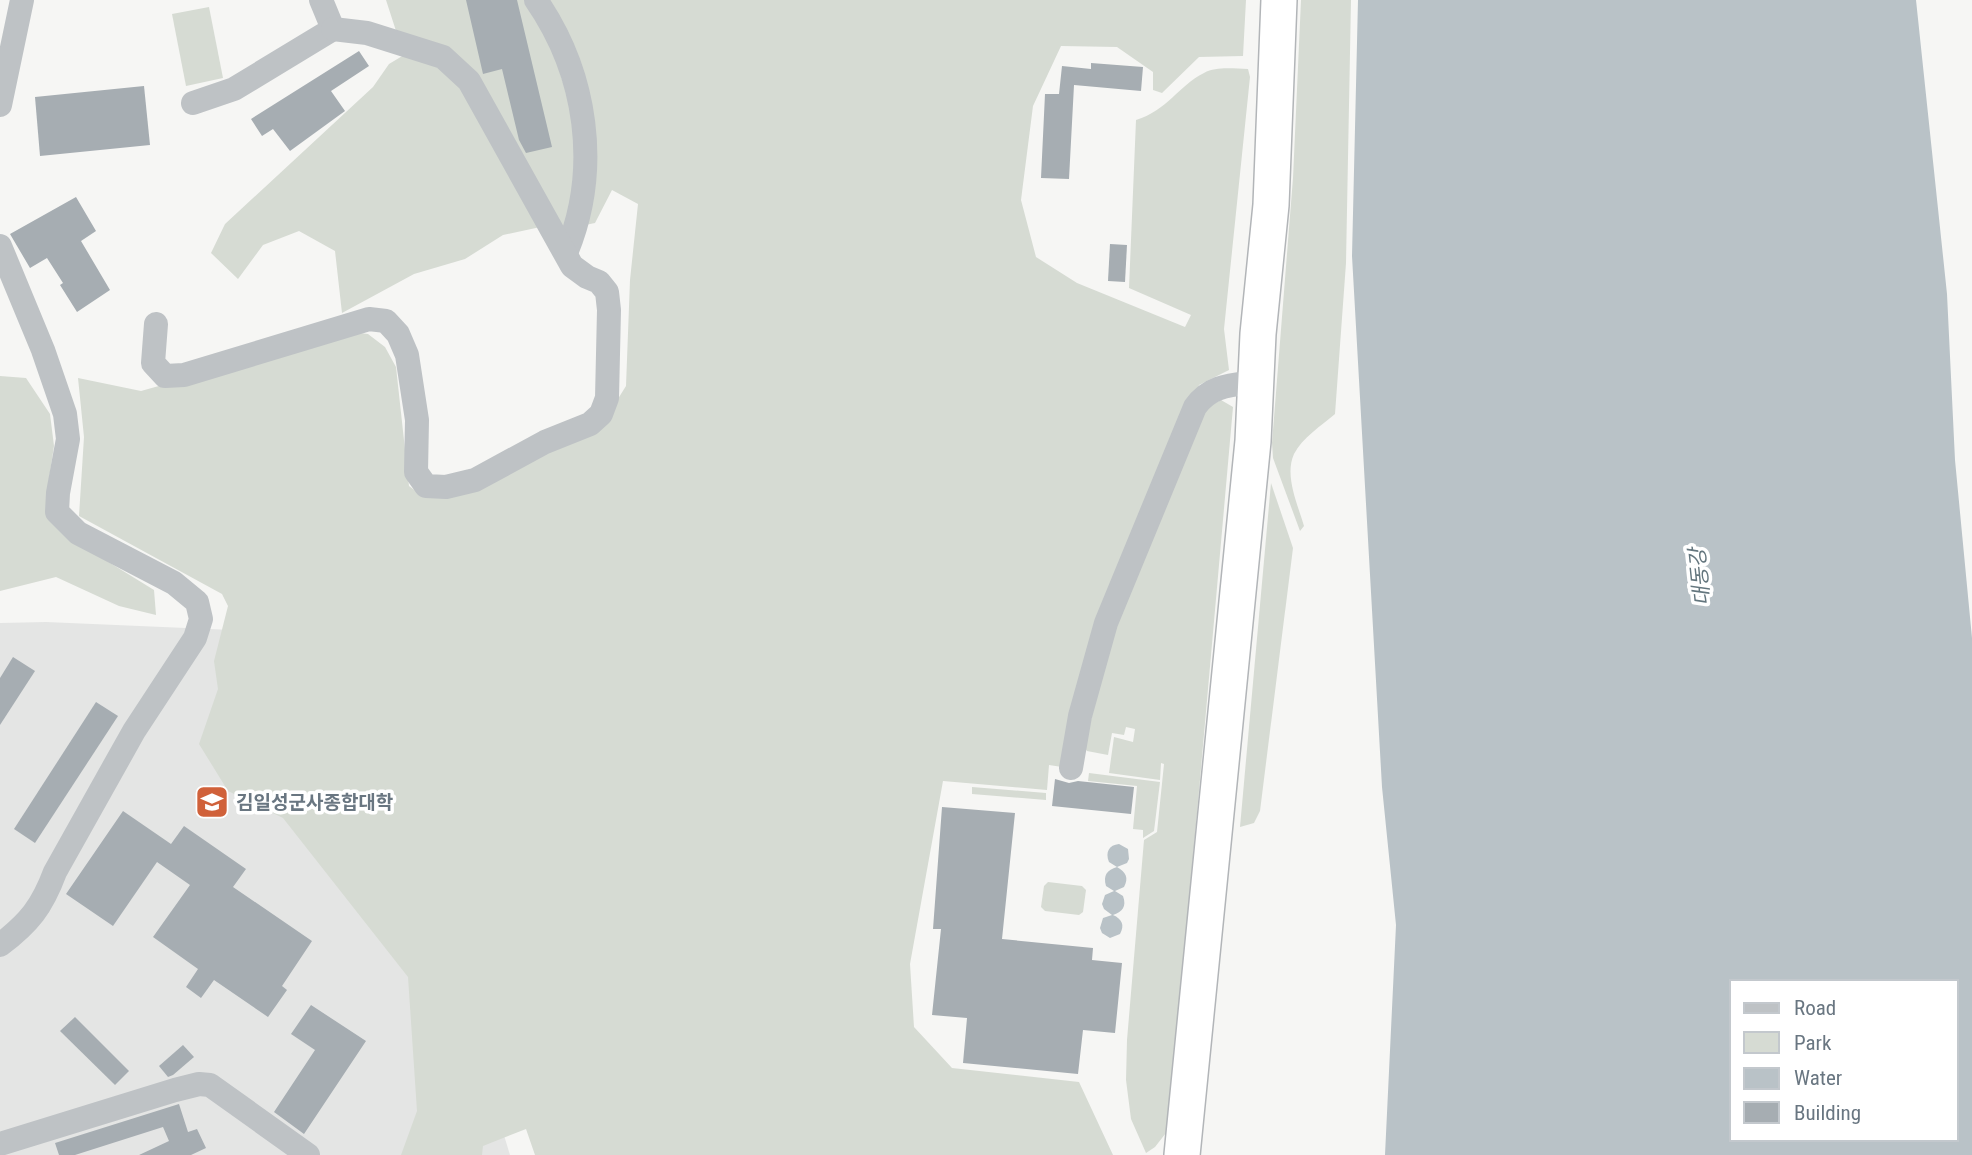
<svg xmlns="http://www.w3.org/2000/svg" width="1972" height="1155" font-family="'Roboto Condensed','Noto Sans KR',sans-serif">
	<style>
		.built { fill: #e4e5e4 }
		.green { fill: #d6dbd3 }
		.water { fill: #b9c2c7; fill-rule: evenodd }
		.building { fill: #a6adb2 }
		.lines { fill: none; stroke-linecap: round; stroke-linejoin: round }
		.highway-casing { stroke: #b2b5b8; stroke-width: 38 }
		.minor { stroke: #bec2c5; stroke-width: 24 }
		.highway { stroke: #fff; stroke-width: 35 }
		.labels { text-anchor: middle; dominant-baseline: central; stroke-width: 7; stroke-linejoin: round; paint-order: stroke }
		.poi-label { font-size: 19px; font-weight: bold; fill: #697681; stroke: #fff; text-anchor: start }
		.water-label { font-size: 21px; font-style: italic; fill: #64767e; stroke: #fff }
	</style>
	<rect width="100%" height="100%" fill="#f6f6f4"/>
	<polygon class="built" points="46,622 395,637 453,968 510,1155 0,1155 0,623"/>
	<g class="green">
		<polygon points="386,0 529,0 545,24 578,131 571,227 560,229 472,75 397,34"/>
		<path d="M 543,0 L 1246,0 L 1243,56 L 1199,57 L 1162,93 L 1153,90 L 1153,72 L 1117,47 L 1061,46 L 1033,106 L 1021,200 L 1036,257 L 1077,283 L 1185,327 L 1191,315 L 1129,288 L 1136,120 C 1168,110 1178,86 1204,73 C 1217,66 1234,69 1248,69 L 1250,77 L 1224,329 L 1229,370 L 1199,385 L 1062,767 L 1049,765 L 1047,790 L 943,781 L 910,964 L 914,1027 L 952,1068 L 1079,1082 L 1113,1155 L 535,1155 L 526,1129 L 483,1146 L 482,1155 L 401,1155 L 417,1111 L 408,977 L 283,818 L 228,791 L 199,744 L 218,689 L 214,661 L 228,606 L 222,594 L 79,516 L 84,437 L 78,378 L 141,391 L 352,332 L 368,334 L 385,347 L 396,367 L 409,486 L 421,495 L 601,426 L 626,386 L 630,280 L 638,204 L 612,190 L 595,223 L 585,225 L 591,192 Z"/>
		<path d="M 1301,0 L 1351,0 L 1346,263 L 1335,414 C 1322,425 1302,438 1294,454 C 1284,476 1298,505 1304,526 L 1300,531 L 1273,458 L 1272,443 L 1293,178 Z"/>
		<polygon points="209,7 223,78 186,86 172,14"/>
		<polygon points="409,52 437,65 459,85 545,226 503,235 465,259 414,274 342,313 335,251 299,231 263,245 238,279 211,253 225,224 373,87 389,64"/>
		<polygon points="0,376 26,378 50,414 54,446 47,492 63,534 154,590 156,615 119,606 56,577 0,591"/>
		<polygon points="1221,400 1233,407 1169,1129 1155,1147 1146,1153 1131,1119 1126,1080 1127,1040 1144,840 1157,832 1164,764 1161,763 1160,780 1109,773 1114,737 1133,742 1135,729 1126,727 1124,735 1112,733 1108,755 1087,751 1085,748 1109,635 1204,409"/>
		<polygon points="1271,483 1293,548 1260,811 1254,823 1240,827"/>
		<polygon points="1089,773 1160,782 1154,831 1143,838 1143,830 1133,829 1137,786 1088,781"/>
		<polygon points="972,787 1046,793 1046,800 972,794"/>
		<polygon points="1048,882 1082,886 1086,890 1083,912 1079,915 1045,911 1041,907 1044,886"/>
	</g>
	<g class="water">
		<path d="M 1358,0 L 1916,0 L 1947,294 L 1955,460 L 1972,638 L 1972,1155 L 1385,1155 L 1396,925 L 1382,787 L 1352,256 ZM 1732,982 L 1956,982 L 1956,1139 L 1732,1139 Z"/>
		<path d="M 1119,844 L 1128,849 L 1129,859 L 1127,863 L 1117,867 C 1126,872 1129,878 1124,887 L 1115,891 L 1123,896 C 1127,907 1122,912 1113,915 C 1122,919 1125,925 1120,934 L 1110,938 L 1102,933 L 1100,928 L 1103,918 L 1112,915 L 1104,909 L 1102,904 L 1105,895 L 1114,891 L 1106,886 C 1103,875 1107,870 1117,867 L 1109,862 C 1105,852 1109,845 1119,844 Z"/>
	</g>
	<g class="building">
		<polygon points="466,0 517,0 552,147 526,153 519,140 502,69 483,74"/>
		<polygon points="359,51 369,66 331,91 345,111 290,151 273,129 262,136 251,119"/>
		<polygon points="1091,63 1143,67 1141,91 1074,85 1069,179 1041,178 1045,94 1059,94 1062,66 1091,69"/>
		<polygon points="144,86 150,145 40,156 35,97"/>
		<polygon points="76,197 96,231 81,241 110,290 77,312 60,285 63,283 47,258 30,268 10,234"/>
		<polygon points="1110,244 1127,245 1125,282 1108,281"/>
		<polygon points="13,657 35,671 0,725 0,678"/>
		<polygon points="96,702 118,716 35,843 14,829"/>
		<polygon points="1055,779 1069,783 1078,781 1134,787 1131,814 1052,806"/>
		<polygon points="942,807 1015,813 1002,939 1093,948 1092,960 1122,963 1115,1033 1083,1030 1078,1074 963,1063 967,1018 932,1015 941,929 933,929"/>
		<polygon points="123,811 171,844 184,826 246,869 233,887 312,941 282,986 287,990 268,1017 214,980 201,998 186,987 198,969 153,937 190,885 157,862 113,926 66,894"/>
		<polygon points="311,1005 366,1041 304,1134 274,1112 315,1050 291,1034"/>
		<polygon points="75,1017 129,1071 115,1085 60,1031"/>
		<polygon points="183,1045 194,1057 173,1075 168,1077 159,1066"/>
		<polygon points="179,1104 188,1132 197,1129 206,1148 191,1155 139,1155 169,1141 163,1127 75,1155 59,1155 55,1143"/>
	</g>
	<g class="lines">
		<defs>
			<polyline id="highway" points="1182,1155 1253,441 1258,334 1271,205 1279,0"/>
		</defs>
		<use href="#highway" class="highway-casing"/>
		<g class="minor">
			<path d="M 536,0 C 587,74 601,169 566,253"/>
			<polyline points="193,103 234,89 333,29 321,0"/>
			<polyline points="0,105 22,0"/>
			<path d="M 0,246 L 43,350 L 65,414 L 68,439 L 58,493 L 57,512 L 78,533 L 174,583 L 197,602 L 201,619 L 195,638 L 134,731 L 55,872 C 42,907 29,923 0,945"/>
			<polyline points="156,324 153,363 165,376 184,375 369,319 386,321 398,334 407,355 417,420 416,472 426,486 446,487 475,480 545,442 590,424 601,414 607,398 609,310 607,292 599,282 587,277 572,266 469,81 443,57 367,33 333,29"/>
			<path d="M 1071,768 L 1080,716 L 1106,623 L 1195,407 C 1210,385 1231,385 1256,382"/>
			<polyline points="0,1144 175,1090 199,1084 210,1085 308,1155"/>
		</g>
		<use href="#highway" class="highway"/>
	</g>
	<defs>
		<symbol id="university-square" viewBox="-11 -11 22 22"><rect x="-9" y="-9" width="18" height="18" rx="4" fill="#d0613a" stroke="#fff"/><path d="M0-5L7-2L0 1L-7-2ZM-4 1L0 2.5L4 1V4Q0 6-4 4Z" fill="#fff"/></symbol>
	</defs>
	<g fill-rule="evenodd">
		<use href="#university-square" x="193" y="783" width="38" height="38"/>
	</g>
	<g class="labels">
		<g class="poi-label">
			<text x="236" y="802">김일성군사종합대학</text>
		</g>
		<g class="water-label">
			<text transform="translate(1700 577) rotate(-96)">대동강</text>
		</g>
	</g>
	<rect x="1730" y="980" width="228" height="161" fill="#ffffff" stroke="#c3c8cd" stroke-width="2"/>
	<rect x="1744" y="1003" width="35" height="10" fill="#bec2c5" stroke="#c3c8cd" stroke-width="2"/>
	<text x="1794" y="1015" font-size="21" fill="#697681">Road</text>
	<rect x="1744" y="1032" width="35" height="21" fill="#d6dbd3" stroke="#c3c8cd" stroke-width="2"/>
	<text x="1794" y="1050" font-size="21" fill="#697681">Park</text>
	<rect x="1744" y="1068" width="35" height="21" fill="#b9c2c7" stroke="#c3c8cd" stroke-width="2"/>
	<text x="1794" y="1085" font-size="21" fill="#697681">Water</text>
	<rect x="1744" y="1102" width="35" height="21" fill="#a6adb2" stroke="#c3c8cd" stroke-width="2"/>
	<text x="1794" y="1120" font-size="21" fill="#697681">Building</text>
</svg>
